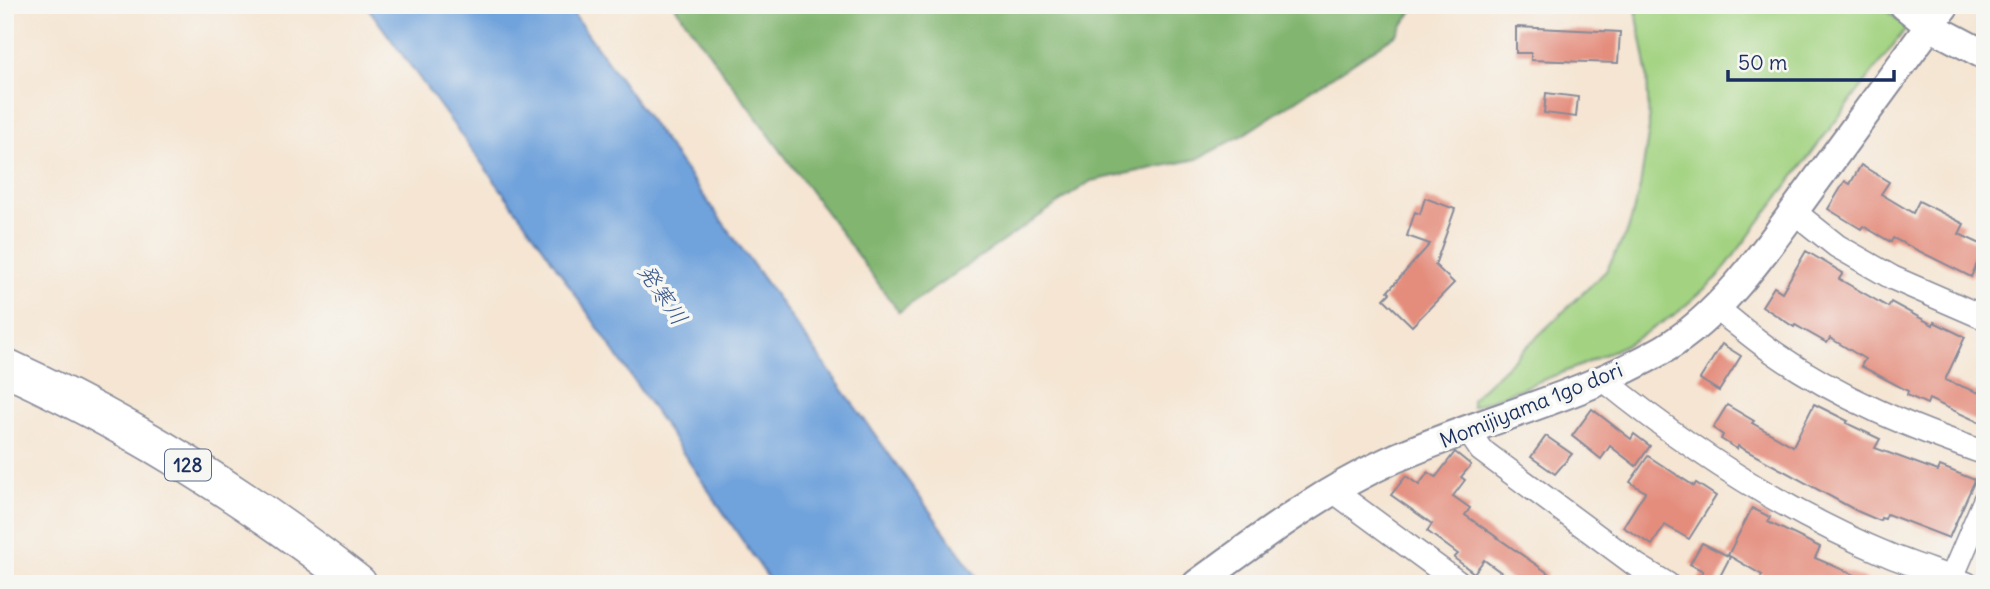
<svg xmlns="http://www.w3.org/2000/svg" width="1990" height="589" font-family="Delius,'Klee One',sans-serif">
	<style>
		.green { fill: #a3d381; stroke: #5f8170; stroke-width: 2 }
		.forest { fill: #82b56f; stroke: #4e7266; stroke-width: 2 }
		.water { fill: #6fa2db; stroke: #45689c; stroke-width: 2 }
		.building { fill: #e48d7d }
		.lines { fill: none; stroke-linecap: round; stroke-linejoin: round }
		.minor-casing { stroke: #888a98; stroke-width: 26 }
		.tertiary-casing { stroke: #888a98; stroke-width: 32 }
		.primary-casing { stroke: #888a98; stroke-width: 40 }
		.minor { stroke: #fff; stroke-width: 23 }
		.tertiary { stroke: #fff; stroke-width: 28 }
		.primary { stroke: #fff; stroke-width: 37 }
		.labels { text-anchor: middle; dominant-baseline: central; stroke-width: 7; stroke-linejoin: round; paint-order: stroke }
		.shield { fill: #f6f6f2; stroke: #5d6b8a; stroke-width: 2 }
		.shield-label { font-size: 19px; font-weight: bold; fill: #1b2f5e }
		.street-label { font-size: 21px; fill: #1b2f5e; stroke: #f6f6f2 }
		.water-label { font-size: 23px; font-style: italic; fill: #38578a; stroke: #f6f6f2 }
	</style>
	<rect width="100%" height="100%" fill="#f6f6f2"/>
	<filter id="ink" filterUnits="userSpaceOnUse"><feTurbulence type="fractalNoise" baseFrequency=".0143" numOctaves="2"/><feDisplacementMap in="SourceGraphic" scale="14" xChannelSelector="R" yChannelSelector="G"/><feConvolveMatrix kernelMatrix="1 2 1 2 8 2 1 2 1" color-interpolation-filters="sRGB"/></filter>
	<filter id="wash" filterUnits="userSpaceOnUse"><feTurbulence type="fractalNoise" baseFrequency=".00686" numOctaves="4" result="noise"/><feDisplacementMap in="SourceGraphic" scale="28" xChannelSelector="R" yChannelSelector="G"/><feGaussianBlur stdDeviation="1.57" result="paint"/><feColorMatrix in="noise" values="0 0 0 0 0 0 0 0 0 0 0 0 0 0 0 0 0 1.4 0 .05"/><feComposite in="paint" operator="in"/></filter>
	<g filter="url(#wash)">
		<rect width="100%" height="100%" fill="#f5e5d2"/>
		<polygon class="green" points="1635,5 1879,5 1907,27 1717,278 1677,313 1631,342 1582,365 1472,407 1472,399 1606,271 1628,230 1640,187 1649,128 1647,71"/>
		<polygon class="forest" points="674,5 1416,5 1397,34 1243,135 1197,159 1091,181 899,312"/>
		<polygon class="water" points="366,5 567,5 982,584 772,584 543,247"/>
		<g id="blocks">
			<g class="building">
				<polygon points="1516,27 1620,32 1618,63 1531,60 1531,53 1516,53"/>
				<polygon points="1546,93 1578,97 1576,117 1544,113"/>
				<polygon points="1861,165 1889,182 1881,194 1913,213 1919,201 1964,224 1959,234 1985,246 1971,277 1893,238 1891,242 1863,226 1861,229 1828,209 1845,181 1850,184"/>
				<polygon points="1425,198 1455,209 1435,265 1454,283 1412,326 1384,299 1390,293 1388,291 1430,244 1407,236 1415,212 1420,214"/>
				<polygon points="1806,251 1843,273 1839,279 1888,307 1891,302 1933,325 1934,322 1965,337 1945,380 1985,395 1985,425 1929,399 1927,404 1907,395 1908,391 1861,366 1865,359 1830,338 1827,343 1795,325 1794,327 1762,306 1774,287 1782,292"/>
				<polygon points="1722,344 1741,356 1719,391 1700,379"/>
				<polygon points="1814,404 1848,421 1846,423 1880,439 1875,448 1938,471 1940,466 1975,480 1949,538 1887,514 1885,519 1881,518 1880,521 1857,511 1738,446 1737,449 1721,439 1723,435 1713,428 1727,405 1754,421 1752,423 1793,446"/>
				<polygon points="1592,409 1631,439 1634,434 1650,446 1636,466 1610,446 1601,459 1572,436"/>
				<polygon points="1546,436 1572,454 1555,474 1531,457"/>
				<polygon points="1455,452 1471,465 1461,477 1465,480 1453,496 1470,508 1465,515 1548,573 1540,584 1517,584 1484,560 1474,573 1454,558 1458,554 1427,531 1432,524 1391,495 1406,476 1419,485 1428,472 1436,477"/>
				<polygon points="1648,456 1694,486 1696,483 1716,496 1689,539 1665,525 1652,545 1623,527 1645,492 1630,482"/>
				<polygon points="1752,508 1770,517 1768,522 1820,547 1815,558 1876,584 1758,584 1762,575 1728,555"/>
				<polygon points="1702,543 1730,557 1716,584 1696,584 1703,571 1690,564"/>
			</g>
		</g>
	</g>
	<g filter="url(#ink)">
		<use href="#blocks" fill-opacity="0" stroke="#888a98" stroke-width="2"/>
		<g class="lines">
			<defs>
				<g id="minor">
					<polyline points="1793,211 1837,246 1893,278 1985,318"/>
					<path d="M 1716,308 C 1736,323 1755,340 1776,354 C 1839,398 1912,428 1985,453"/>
					<path d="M 1603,379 C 1690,450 1787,513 1891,556 C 1916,566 1941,574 1967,584"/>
					<polyline points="1468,431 1481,450 1636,565 1667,584"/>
					<polyline points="1332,490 1460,584"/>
					<polyline points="1949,584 1985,500"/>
				</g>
				<g id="tertiary">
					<polyline points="1904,5 1930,26 1985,55"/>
					<path d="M 1197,584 C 1259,539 1319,493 1389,461 C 1479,420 1578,399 1664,349 C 1726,312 1771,242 1813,185 C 1857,125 1901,65 1945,5"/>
				</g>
				<path id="primary" d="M 5,367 C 132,425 249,498 358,584"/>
			</defs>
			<use href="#minor" class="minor-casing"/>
			<use href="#tertiary" class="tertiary-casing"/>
			<use href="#primary" class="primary-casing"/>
			<use href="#minor" class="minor"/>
			<use href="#tertiary" class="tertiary"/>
			<use href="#primary" class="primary"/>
		</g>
	</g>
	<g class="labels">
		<rect class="shield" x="165" y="449.5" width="46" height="31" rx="5"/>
		<g class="shield-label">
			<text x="188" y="465">128</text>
		</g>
		<g class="street-label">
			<text transform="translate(1531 405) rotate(-22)">Momijiyama 1go dori</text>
		</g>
		<g class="water-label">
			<text transform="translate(663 294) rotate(56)">発寒川</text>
		</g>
	</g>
	<rect width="1990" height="589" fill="none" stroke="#f6f6f2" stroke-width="28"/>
	<path d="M1728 70v10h166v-10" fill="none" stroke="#1b2f5e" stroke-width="3.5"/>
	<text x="1738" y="70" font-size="21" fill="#1b2f5e" stroke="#f6f6f2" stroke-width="5" paint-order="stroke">50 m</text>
</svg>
